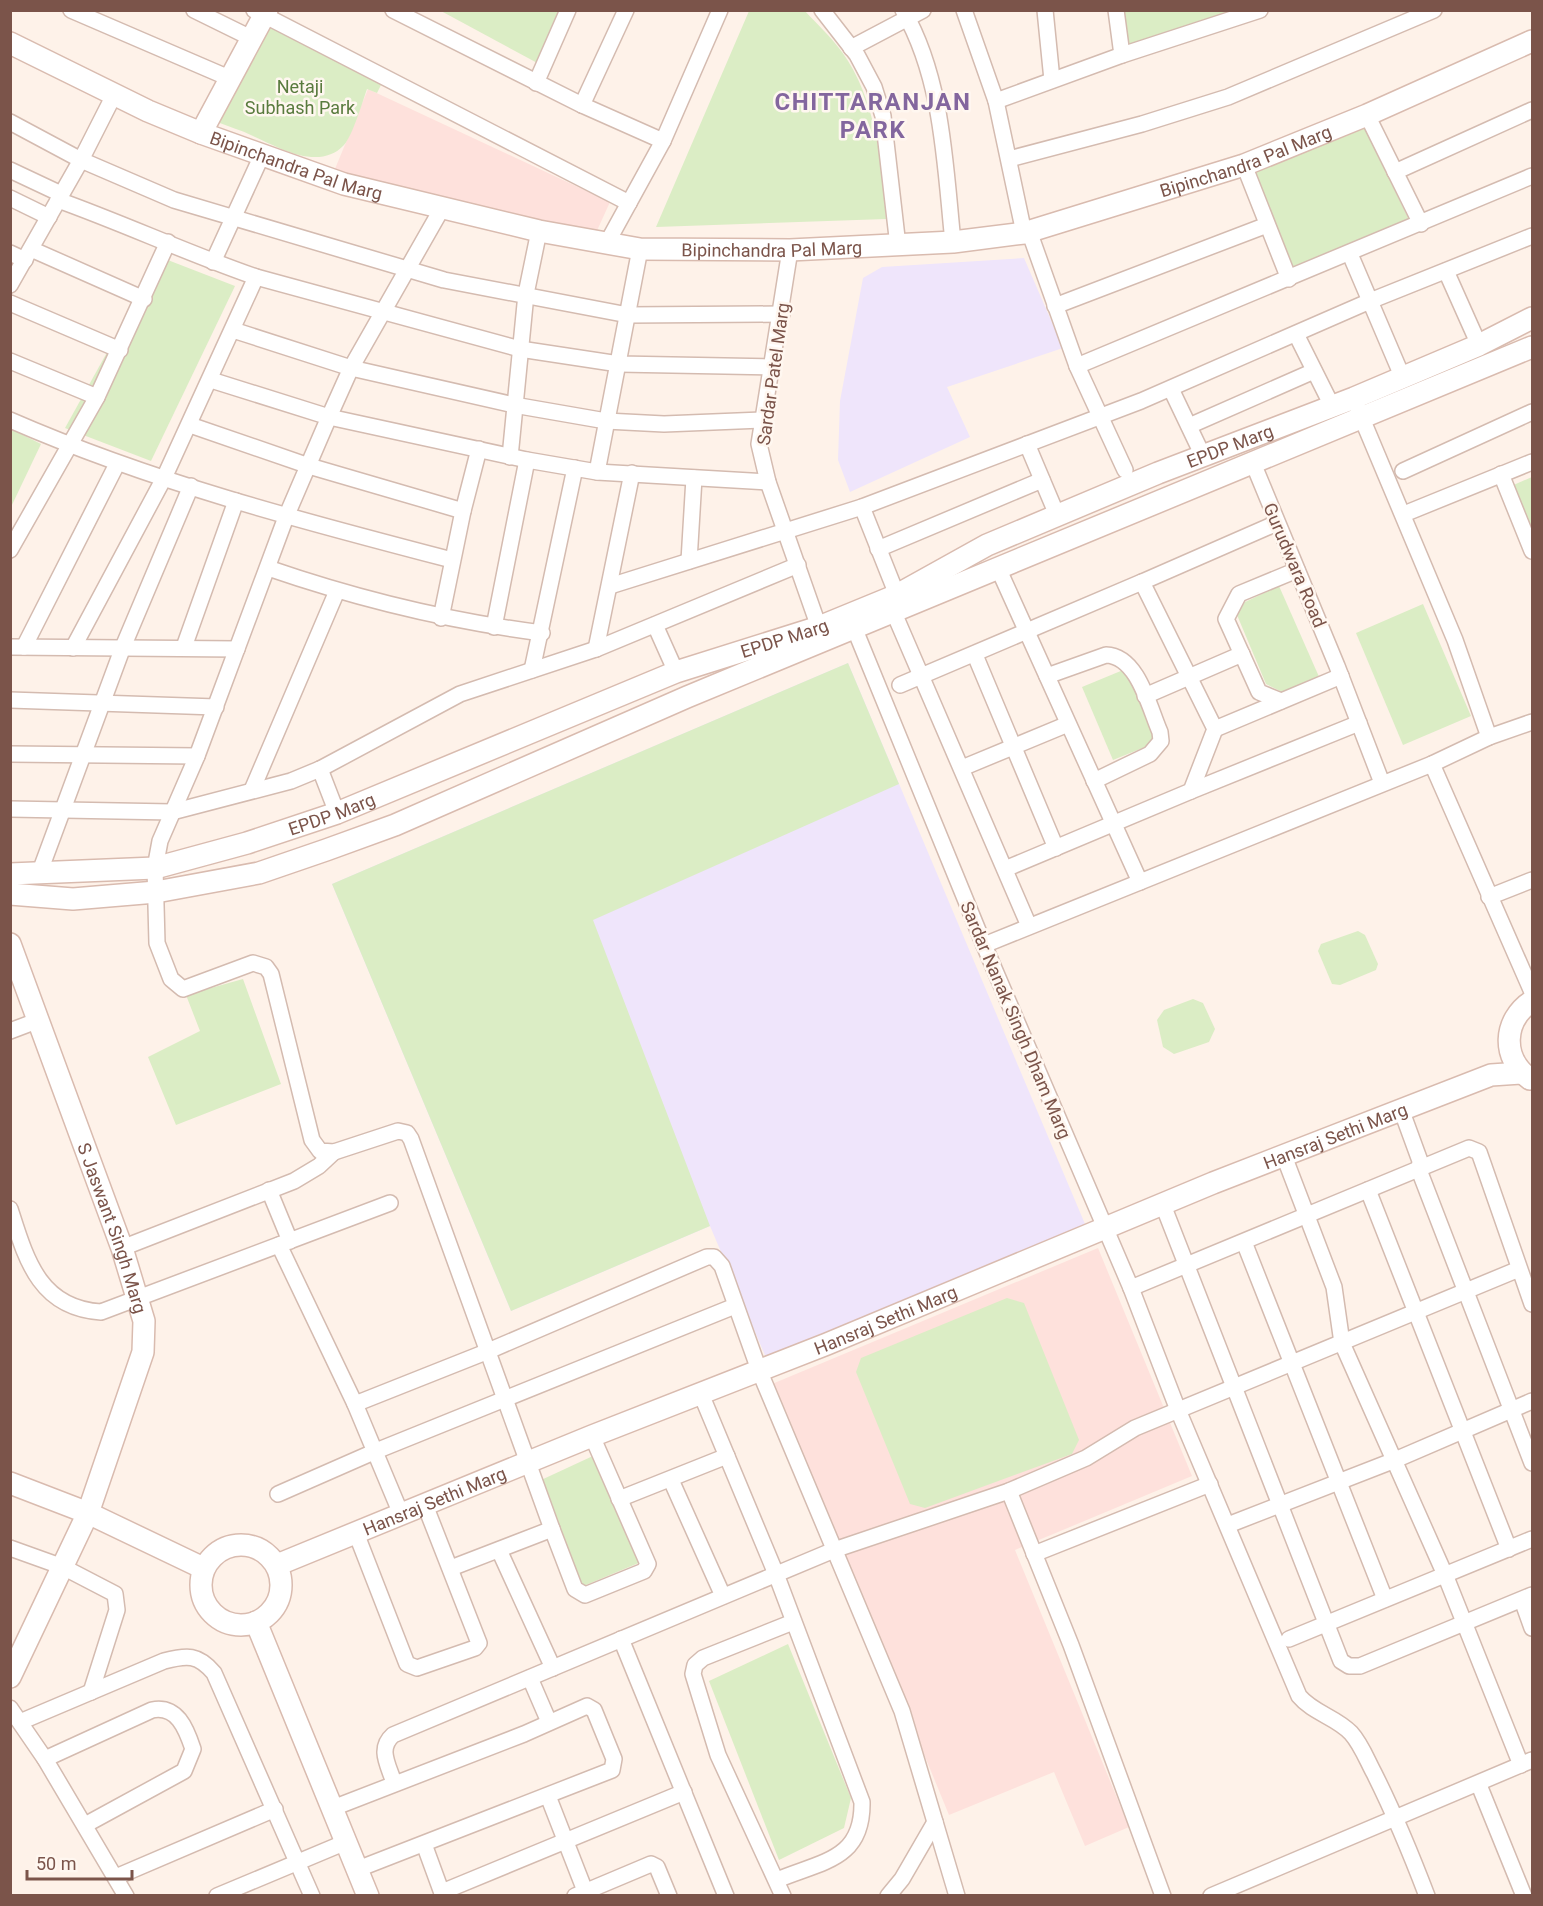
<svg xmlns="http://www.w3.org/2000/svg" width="1543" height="1906" font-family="Roboto,sans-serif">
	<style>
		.commercial { fill: #fee1dc }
		.education { fill: #efe5fb }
		.green { fill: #dbedc5 }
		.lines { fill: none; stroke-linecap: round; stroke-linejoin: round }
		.street-casing { stroke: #d4bbb0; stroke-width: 18 }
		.secondary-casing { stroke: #d9bbaf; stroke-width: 24 }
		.street { stroke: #fff; stroke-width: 15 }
		.secondary { stroke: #fff; stroke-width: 21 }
		.labels { text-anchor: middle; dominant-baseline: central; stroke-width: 5; stroke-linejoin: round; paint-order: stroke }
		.park-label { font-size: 18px; fill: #597b3e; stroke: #fff7f0 }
		.street-label { font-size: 18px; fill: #7b544a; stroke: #fff7f0 }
		.district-label { font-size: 24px; font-weight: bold; letter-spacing: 1.5px; fill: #83669e; stroke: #fff7f0 }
	</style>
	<rect width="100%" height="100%" fill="#fef2e9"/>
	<g class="commercial">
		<polygon points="368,89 610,202 595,235 330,181"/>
		<polygon points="1098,1248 1192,1476 1015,1550 1129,1827 1085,1846 1054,1772 949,1815 772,1384"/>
	</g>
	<g class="education">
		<polygon points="1024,258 1063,348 947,387 970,437 850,492 838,460 840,401 863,278 882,267"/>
		<polygon points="848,663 1085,1224 767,1360 710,1226 511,1311 332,884"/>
	</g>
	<g class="green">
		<polygon points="1116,10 1244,11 1122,55"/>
		<polygon points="441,11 564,11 541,65"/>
		<path d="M 749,11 L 805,11 C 817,24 831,37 842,52 C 876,99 882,163 886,219 L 656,227 Z"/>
		<path d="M 269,27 L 284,28 L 385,77 L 377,93 L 367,89 C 362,103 353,135 344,145 C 319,172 278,147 253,136 C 241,130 227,126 214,121 Z"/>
		<polygon points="1364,126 1409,220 1292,270 1254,170"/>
		<polygon points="160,257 235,286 151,461 65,428"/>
		<polygon points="11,429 41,444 11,507"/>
		<polygon points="1532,477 1532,542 1509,487"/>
		<polygon points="1279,586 1320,679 1282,692 1266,684 1237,615 1245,602"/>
		<polygon points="1423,604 1471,716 1403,745 1356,633"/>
		<polygon points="848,663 899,784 593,920 710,1226 511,1311 332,884"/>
		<polygon points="1128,668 1155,743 1113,760 1082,687"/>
		<polygon points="1358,931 1365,935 1378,964 1376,970 1340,985 1332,984 1318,951 1321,944"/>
		<polygon points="243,979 281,1084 176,1125 148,1057 200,1031 186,995"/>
		<polygon points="1193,999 1203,1003 1215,1029 1209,1042 1174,1054 1163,1047 1157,1020 1164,1010"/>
		<polygon points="1007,1298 1024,1303 1079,1440 1072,1454 925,1508 910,1504 856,1372 861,1358"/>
		<polygon points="595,1455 641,1562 581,1587 539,1481"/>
		<polygon points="788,1644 851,1798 844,1828 779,1860 709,1681"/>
	</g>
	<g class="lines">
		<defs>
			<g id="street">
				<polyline points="71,10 229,78"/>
				<polyline points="194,10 251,38"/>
				<polyline points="254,10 629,203"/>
				<polyline points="393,10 582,105 663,141"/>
				<polyline points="822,10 857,55 874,87 883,116 898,246"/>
				<path d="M 903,10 C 943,79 945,166 953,242"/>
				<polyline points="964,10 996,101 1024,233"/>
				<polyline points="1045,10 1052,80"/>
				<polyline points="1116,10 1122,55"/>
				<polyline points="851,48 923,10"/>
				<polyline points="536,83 568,10"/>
				<polyline points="996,101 1122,55 1260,10"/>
				<polyline points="582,105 626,10"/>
				<polyline points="1367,115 1421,224"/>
				<polyline points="10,122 81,160 174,200 444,280 628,315 782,314"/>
				<polyline points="1009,159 1142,124 1228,97 1434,10"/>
				<polyline points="1244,165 1289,279"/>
				<polyline points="10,170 61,194"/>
				<polyline points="1395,172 1532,110"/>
				<polyline points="10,198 49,217"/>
				<path d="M 58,200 C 125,224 189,254 256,277 L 520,349 L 619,364 L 771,367"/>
				<polyline points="441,210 351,368 329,417 286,517 197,756 160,841 155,868 157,943 171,979 183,989 253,963 266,967 271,974 312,1140 320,1151 334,1152 398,1131 407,1133 411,1139 552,1529 575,1589 585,1595 644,1571 648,1564 592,1436"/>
				<polyline points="1029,231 1077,366 1125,470"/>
				<polyline points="607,243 663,141 720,10"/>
				<polyline points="31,249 144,299"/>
				<polyline points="790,250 759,444 768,482 822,636"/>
				<polyline points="10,253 25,260"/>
				<polyline points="1350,254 1402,376"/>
				<polyline points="213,262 262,155"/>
				<polyline points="1446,271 1479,345"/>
				<polyline points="10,285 81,160 114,95"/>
				<polyline points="10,303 120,350"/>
				<polyline points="1055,306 1267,225"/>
				<polyline points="233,330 351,368 514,405 606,421 664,424 762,420"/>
				<polyline points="1296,334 1332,406"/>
				<polyline points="10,361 97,397"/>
				<polyline points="1077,366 1532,176"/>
				<polyline points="211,380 329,417 527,460 597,472 768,482"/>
				<polyline points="1171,389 1203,456"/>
				<polyline points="1358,409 1455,640 1489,737"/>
				<path d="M 10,420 C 152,482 302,521 452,560"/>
				<polyline points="190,425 309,466 463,511"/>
				<polyline points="1189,426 1314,371"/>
				<polyline points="1027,444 1057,515"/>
				<polyline points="510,457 526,294 539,231"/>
				<polyline points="1253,463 1337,666 1382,783"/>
				<polyline points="1403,471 1532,412"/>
				<polyline points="597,472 640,249"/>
				<polyline points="1501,474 1532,551"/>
				<polyline points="862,507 897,595"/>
				<polyline points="1404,514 1532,462"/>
				<polyline points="878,549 1042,480"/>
				<polyline points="10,550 97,397 168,242"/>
				<polyline points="689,561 694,478"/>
				<path d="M 268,568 C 358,599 448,621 542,633"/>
				<polyline points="999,570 1140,882"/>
				<polyline points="1142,582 1277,523"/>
				<polyline points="610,586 862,507 1141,401 1370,301 1532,236"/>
				<polyline points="894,613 1029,926"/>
				<polyline points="441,618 463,511 479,449"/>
				<path d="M 851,620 L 984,945 L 1131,1288 L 1178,1410 L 1299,1696 C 1313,1713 1336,1717 1351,1733 C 1361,1744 1367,1760 1374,1773 C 1394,1813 1411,1854 1427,1896"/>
				<polyline points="655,625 676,672"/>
				<polyline points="494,627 527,460"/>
				<polyline points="10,647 237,649"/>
				<polyline points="24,647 117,464"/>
				<polyline points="184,647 236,501"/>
				<polyline points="73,648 164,478 256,277"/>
				<polyline points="596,649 632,473"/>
				<polyline points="975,655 1056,848"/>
				<polyline points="532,670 575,468"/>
				<path d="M 1047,676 L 1106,655 C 1138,656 1149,707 1160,732 L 1161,741 L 1150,754 L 1094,781"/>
				<polyline points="900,685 1142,582 1215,729 1191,791 1005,869"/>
				<polyline points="1145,696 1242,654"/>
				<polyline points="10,700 216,707"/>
				<polyline points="1281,701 1259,692 1226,619 1239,594 1297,570"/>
				<polyline points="1215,729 1341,676"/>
				<polyline points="10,754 197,756"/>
				<polyline points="1432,764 1532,992"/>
				<polyline points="962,768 1068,724"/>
				<polyline points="320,769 337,813"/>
				<polyline points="252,790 337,591"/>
				<polyline points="1191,791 1359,723"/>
				<polyline points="10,809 172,812 291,781 320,769 460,694 596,649 798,565"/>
				<polyline points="39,874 123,647 191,486"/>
				<polyline points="1489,897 1532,880"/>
				<polyline points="984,945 1432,764 1489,737 1532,722"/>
				<polyline points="10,1031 39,1020"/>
				<polyline points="1401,1109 1420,1161 1419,1170 1532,1463"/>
				<polyline points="1284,1156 1334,1287 1342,1343 1446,1577 1521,1765"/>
				<polyline points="269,1190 290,1241"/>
				<polyline points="1368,1190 1509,1549"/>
				<polyline points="1163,1205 1341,1661 1349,1666 1360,1666 1532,1595"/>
				<path d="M 10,1209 C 26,1259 39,1308 101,1312 L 390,1203"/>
				<polyline points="1244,1242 1385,1599"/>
				<polyline points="279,1245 355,1404 401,1514"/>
				<polyline points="122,1248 294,1181 319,1166 334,1152"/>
				<polyline points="1131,1288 1469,1148 1479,1152 1532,1304"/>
				<path d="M 701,1394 L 776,1574 L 862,1802 C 863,1860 822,1861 777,1880"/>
				<polyline points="355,1404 486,1352 707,1257 714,1257 722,1266 759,1370 902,1711 957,1896"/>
				<polyline points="671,1480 723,1596"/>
				<polyline points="1009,1491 1071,1645 1163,1896"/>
				<polyline points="278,1494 376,1451 735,1306"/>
				<polyline points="619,1499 727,1456"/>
				<polyline points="1228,1525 1395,1460 1532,1401"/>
				<polyline points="356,1533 407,1664 417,1668 475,1648 479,1643 425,1505"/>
				<polyline points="10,1548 63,1567 115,1594 117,1610 91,1692"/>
				<polyline points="499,1550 553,1668"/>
				<polyline points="1034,1554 1210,1484"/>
				<polyline points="451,1568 552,1529"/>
				<polyline points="1522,1600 1532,1628"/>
				<polyline points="621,1639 726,1896"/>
				<polyline points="1289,1639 1532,1539"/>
				<polyline points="530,1678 549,1722"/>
				<polyline points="10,1708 45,1759 126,1896"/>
				<path d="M 20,1722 L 164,1661 C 187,1655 198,1654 214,1673 L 312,1896"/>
				<path d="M 45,1759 L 152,1710 C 177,1705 186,1728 193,1749 L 184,1771 L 85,1825"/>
				<path d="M 394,1783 C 389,1766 377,1749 393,1735 L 834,1550 L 1009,1491 L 1086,1458 L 1135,1428 L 1519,1269"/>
				<polyline points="1479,1785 1524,1896"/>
				<polyline points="548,1796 587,1896"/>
				<polyline points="333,1808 524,1734 587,1706 594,1710 614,1759 612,1770 358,1869"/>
				<polyline points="424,1844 443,1896"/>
				<polyline points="116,1877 275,1809"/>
				<polyline points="442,1892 684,1792"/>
				<polyline points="217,1896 346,1842"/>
				<polyline points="575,1896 651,1864 657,1867 669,1896"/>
				<polyline points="783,1896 718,1755 693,1674 695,1665 703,1658 793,1622"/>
				<polyline points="888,1896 902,1879 935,1822"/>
				<polyline points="1211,1896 1532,1760"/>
			</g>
			<g id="secondary">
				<path id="s1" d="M 10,43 L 148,111 L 201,133 L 344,184 L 539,231 L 640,249 L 790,250 L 953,242 L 1024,233 L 1244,165 L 1367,115 L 1532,41"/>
				<polyline points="201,133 267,10"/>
				<path id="s2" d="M 10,874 L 155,868 L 247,843 L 337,813 L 676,672 L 819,627 L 897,595 L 987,545 L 1158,473 L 1354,398 L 1479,345 L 1532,318"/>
				<polyline points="10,894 73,899 156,892 259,873 326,850 395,825 687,697 1532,347"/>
				<path id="s3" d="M 10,944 L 122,1248 L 144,1321 L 143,1352 L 88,1513 L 10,1677"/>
				<path d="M 1530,1079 C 1501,1058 1503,1020 1532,1001"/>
				<polyline points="10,1483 88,1513 203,1568"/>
				<circle cx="241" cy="1585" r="40"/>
				<path id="s4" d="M 277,1565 L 592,1436 L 827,1344 L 1213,1183 L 1491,1075 L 1521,1073"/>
				<polyline points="256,1622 368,1896"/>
			</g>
		</defs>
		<use href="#street" class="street-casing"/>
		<use href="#secondary" class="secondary-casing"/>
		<use href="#street" class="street"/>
		<use href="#secondary" class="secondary"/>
	</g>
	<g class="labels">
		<g class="park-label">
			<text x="300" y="86">Netaji<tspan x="300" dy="21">Subhash Park</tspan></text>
		</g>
		<g class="street-label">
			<text stroke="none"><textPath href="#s1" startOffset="1284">Bipinchandra Pal Marg</textPath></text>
			<text stroke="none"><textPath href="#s1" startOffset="312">Bipinchandra Pal Marg</textPath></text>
			<text stroke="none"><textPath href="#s1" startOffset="798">Bipinchandra Pal Marg</textPath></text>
			<text transform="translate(773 374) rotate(-82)">Sardar Patel Marg</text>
			<text stroke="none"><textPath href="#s2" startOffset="1302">EPDP Marg</textPath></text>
			<text transform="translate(1295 565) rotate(67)">Gurudwara Road</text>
			<text stroke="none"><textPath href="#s2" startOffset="816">EPDP Marg</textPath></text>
			<text stroke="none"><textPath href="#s2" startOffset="330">EPDP Marg</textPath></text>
			<text transform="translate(1016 1020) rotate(67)">Sardar Nanak Singh Dham Marg</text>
			<text stroke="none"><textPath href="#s4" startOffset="1142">Hansraj Sethi Marg</textPath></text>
			<text stroke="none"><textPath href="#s3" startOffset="302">S Jaswant Singh Marg</textPath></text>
			<text stroke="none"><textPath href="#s4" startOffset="656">Hansraj Sethi Marg</textPath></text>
			<text stroke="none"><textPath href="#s4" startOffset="170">Hansraj Sethi Marg</textPath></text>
		</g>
		<g class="district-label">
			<text x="873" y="102">CHITTARANJAN<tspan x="873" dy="28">PARK</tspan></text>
		</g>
	</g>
	<rect width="1543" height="1906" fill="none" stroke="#7b544a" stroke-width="24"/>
	<path d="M27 1870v9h105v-9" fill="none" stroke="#7b544a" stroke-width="3"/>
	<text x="36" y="1870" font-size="18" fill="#7b544a" stroke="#fff7f0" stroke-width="4.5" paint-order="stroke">50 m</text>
</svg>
